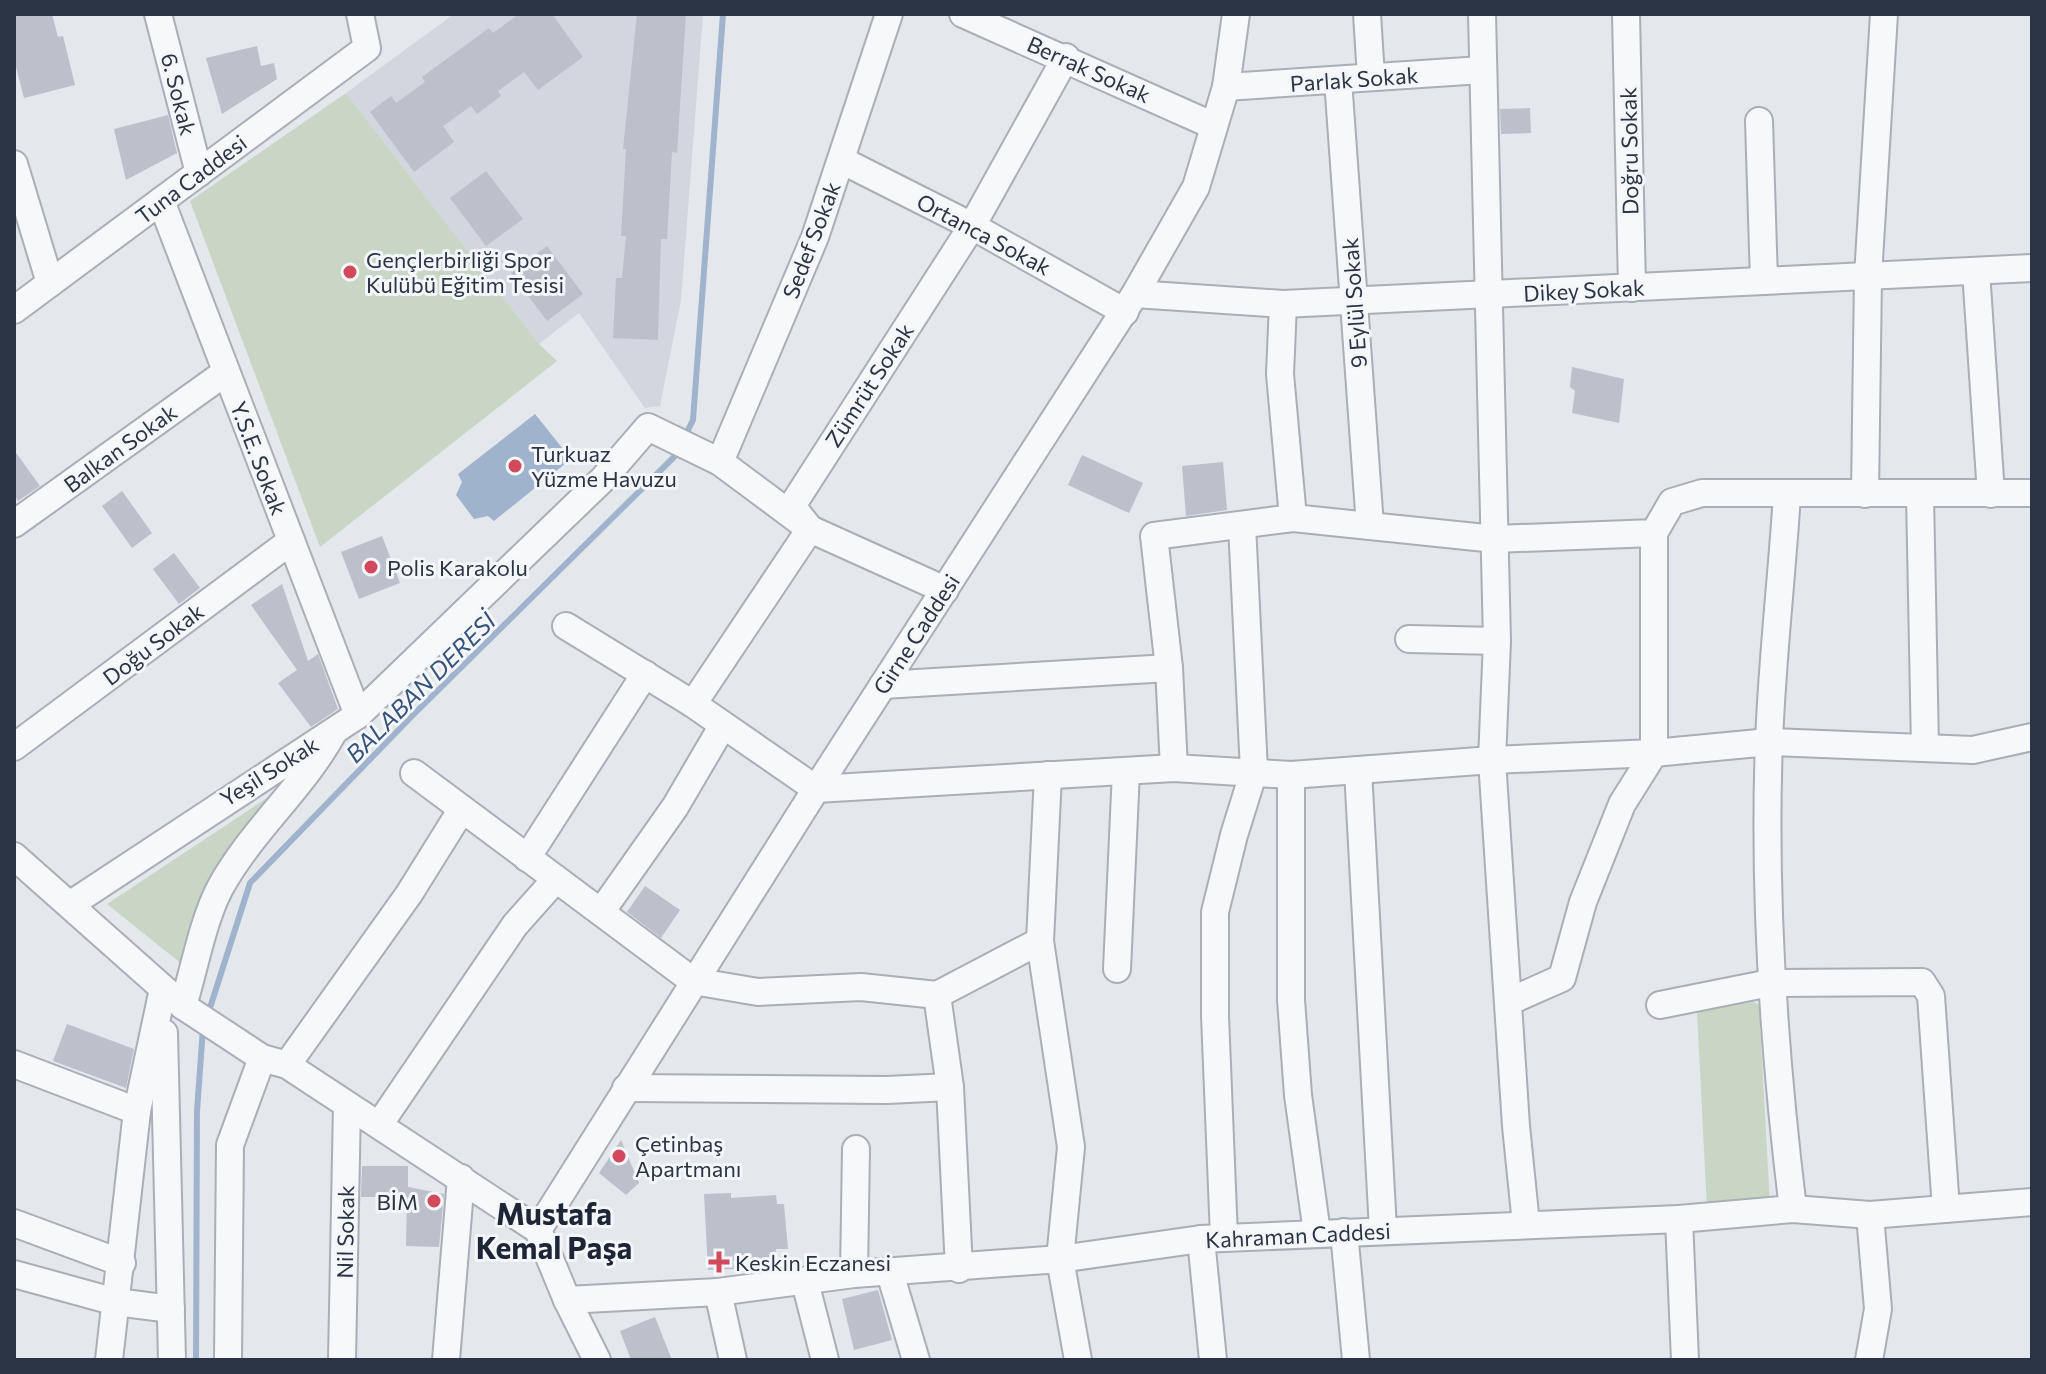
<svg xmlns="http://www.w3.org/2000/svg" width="2046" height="1374" font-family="Commissioner,sans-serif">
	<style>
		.built { fill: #d2d6de }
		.green { fill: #c9d6c5 }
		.water { fill: #9fb4cc }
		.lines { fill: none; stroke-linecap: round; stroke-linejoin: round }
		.stream { stroke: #9fb4cc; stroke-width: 6 }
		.building { fill: #bbc0ca }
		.minor-casing { stroke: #a9aeb7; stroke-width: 30 }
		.minor { stroke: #f7f8fa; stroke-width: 26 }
		.poi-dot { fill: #d1495b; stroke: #f4f6f9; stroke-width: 3 }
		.labels { text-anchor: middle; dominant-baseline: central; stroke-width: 6; stroke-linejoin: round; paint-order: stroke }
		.street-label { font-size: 22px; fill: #2b3445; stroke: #f4f6f9 }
		.poi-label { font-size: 22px; fill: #2b3445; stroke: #f4f6f9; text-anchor: start }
		.water-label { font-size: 24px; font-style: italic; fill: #34527a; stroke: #f4f6f9 }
		.district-label { font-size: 30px; font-weight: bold; fill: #1d2536; stroke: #f4f6f9 }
	</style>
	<rect width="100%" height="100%" fill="#e4e7ec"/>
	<polygon class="built" points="454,14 703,14 681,300 660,406 645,408 579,313 539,344 346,93"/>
	<g class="green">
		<polygon points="346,93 539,344 557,361 320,547 190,201"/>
		<polygon points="288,784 188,969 107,904"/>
		<polygon points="1754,1002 1759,1005 1770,1205 1707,1209 1697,1011"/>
	</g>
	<polygon class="water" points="535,414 571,459 494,521 488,516 474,519 456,495 462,482 458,474"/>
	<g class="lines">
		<g class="stream">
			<polyline points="684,438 693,420 723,14"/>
			<polyline points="208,1014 250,883 412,716 674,457 679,448"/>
			<polyline points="196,1360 197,1111 203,1028"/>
		</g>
	</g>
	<g class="building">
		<polygon points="14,14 52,14 58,37 63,36 75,85 24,98 14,59"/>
		<polygon points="519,14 552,14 583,57 538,90 524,72 498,91 501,96 477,114 471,106 443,126 454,142 414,172 370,112 391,96 396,103 425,82 422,77 489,28 493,33"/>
		<polygon points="637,14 686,14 677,153 672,152 667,239 661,239 658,340 613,338 616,278 622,278 626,236 621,236 626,149 623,149"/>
		<polygon points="257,46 261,66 274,63 277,79 222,114 206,58"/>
		<polygon points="1530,108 1531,133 1501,134 1500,109"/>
		<polygon points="168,115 177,153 126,180 114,129"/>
		<polygon points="486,171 523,219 486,246 450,198"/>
		<polygon points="547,246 583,294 547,321 511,273"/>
		<polygon points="1572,367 1624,379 1619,423 1572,413 1575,391 1570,387"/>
		<polygon points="14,450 40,486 18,501 14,495"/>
		<polygon points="1082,455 1143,483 1129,513 1068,485"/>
		<polygon points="1223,462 1227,510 1186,516 1182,466"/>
		<polygon points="122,491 152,533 132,548 102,506"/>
		<polygon points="382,536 400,583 359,599 341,552"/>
		<polygon points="174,553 200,588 179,604 153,569"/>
		<polygon points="282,584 308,661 318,654 338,709 311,727 278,683 297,670 251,605"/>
		<polygon points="645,886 680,910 661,938 627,912"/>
		<polygon points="67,1024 134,1049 126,1088 53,1061"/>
		<polygon points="621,1140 639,1183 626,1195 599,1173"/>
		<polygon points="362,1166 408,1166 408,1187 444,1194 439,1247 406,1246 407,1197 361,1197"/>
		<polygon points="731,1193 731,1198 776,1195 777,1204 784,1204 788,1249 776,1249 776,1257 733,1261 734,1269 708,1270 704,1194"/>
		<polygon points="878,1290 892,1340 854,1350 842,1299"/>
		<polygon points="655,1317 672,1360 631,1360 620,1331"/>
	</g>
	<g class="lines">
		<defs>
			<g id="minor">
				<polyline points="158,14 199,173"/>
				<polyline points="963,14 1214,126"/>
				<polyline points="1367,14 1371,77"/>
				<polyline points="1482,14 1497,641 1492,760 1516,1126 1526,1224"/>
				<polyline points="1626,14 1632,288"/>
				<polyline points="1338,80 1370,526"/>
				<polyline points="1226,87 1482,70"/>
				<polyline points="1759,121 1764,281"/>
				<polyline points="841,160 972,226 1125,312"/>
				<polyline points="14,164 50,283"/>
				<polyline points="161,201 358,715"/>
				<polyline points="1976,271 1991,494"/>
				<polyline points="1135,294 1283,304 2032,268"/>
				<polyline points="1283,304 1280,374 1293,518"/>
				<polyline points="14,310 367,48 360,14"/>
				<polyline points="720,462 815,237 889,14"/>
				<path d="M 1787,494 C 1782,576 1772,660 1769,742 C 1763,899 1774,1054 1793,1209"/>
				<polyline points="1865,494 1868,276 1884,14"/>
				<polyline points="1920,495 1925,747"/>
				<polyline points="14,524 226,372"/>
				<polyline points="566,626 693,704 816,789 1174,768 1291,775 1492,760 1654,753 1769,742 1973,750 2032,737"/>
				<polyline points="1409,639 1497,641"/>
				<polyline points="883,685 1169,668"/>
				<polyline points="693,704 810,529 792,506 972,226 1066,57"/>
				<polyline points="14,747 291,541"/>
				<polyline points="1174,768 1169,668 1154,536 1293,518 1495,539 1654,533 1672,502 1702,493 2032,493"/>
				<polyline points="1358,770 1383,1230"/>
				<polyline points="414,773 693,981 758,992 861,987 937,995 1040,941"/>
				<polyline points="1048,775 1040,941 1071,1147 1060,1259 1078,1360"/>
				<polyline points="1291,775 1291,1000 1298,1095 1317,1233"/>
				<polyline points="14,856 183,1006 262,1058 287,1065 538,1230 567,1300 597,1360"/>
				<polyline points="527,858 645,674"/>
				<polyline points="71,904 358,715 603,479 648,427 720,462 810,529 945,590"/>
				<polyline points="601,912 675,807 723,725"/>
				<polyline points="1117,969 1126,771"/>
				<polyline points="937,995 950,1087 959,1269"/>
				<polyline points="1510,1001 1562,978 1583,902 1622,804 1654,753 1654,533"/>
				<polyline points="1660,1005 1770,983 1922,982 1931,996 1946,1209"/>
				<path d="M 183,1006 C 194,970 203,920 220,888 C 251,831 302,789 333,733"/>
				<polyline points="164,1033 172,1360"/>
				<polyline points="14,1064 137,1111"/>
				<polyline points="287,1065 409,894 462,809"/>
				<polyline points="626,1088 887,1090 950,1087"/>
				<polyline points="379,1125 515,925 556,879"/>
				<polyline points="1679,1219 1685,1360"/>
				<polyline points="14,1223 122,1263"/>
				<polyline points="538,1230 816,789 1135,294 1196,187 1226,87 1236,14"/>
				<polyline points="1344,1232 1356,1360"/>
				<polyline points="1224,1237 1215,1016 1215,912 1234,835 1254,771 1242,525"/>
				<polyline points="1201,1239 1213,1360"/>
				<polyline points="890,1273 916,1360"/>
				<polyline points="14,1274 116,1302 171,1309"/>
				<polyline points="854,1274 856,1149"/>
				<polyline points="805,1282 825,1360"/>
				<polyline points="718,1292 733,1360"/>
				<polyline points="567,1300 718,1292 854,1274 1060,1259 1201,1239 1679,1219 1793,1209 1870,1215 2032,1202"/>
				<polyline points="109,1360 137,1111 163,989"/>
				<polyline points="228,1360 230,1145 262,1058"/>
				<polyline points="342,1360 347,1105"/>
				<polyline points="446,1360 461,1178"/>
				<polyline points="1869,1360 1878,1309 1870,1215"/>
			</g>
		</defs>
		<use href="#minor" class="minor-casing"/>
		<use href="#minor" class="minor"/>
	</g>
	<g class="poi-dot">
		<circle cx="350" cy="272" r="8"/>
		<circle cx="515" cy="466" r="8"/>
		<circle cx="371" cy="567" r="8"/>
		<circle cx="619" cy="1156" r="8"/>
		<circle cx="434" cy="1201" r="8"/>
		<path d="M715 1250h8v8h8v8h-8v8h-8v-8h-8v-8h8z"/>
	</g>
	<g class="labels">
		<g class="street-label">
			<text transform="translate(1089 69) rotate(24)">Berrak Sokak</text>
			<text transform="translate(1354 79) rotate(-4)">Parlak Sokak</text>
			<text transform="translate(179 94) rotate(76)">6. Sokak</text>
			<text transform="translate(1629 151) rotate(-91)">Doğru Sokak</text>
			<text transform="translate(191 179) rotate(-37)">Tuna Caddesi</text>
			<text transform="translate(984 234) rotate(28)">Ortanca Sokak</text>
			<text transform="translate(811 240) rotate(-69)">Sedef Sokak</text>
			<text transform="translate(1584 290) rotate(-3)">Dikey Sokak</text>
			<text transform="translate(1354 303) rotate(-94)">9 Eylül Sokak</text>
			<text transform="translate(869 385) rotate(-57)">Zümrüt Sokak</text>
			<text transform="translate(120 448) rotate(-36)">Balkan Sokak</text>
			<text transform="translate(259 458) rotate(69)">Y.S.E. Sokak</text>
			<text transform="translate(916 634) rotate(-57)">Girne Caddesi</text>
			<text transform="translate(153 644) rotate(-37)">Doğu Sokak</text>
			<text transform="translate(269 771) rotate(-32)">Yeşil Sokak</text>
			<text transform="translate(345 1232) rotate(-89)">Nil Sokak</text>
			<text transform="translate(1298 1235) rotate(-3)">Kahraman Caddesi</text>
		</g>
		<g class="poi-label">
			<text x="366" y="259">Gençlerbirliği Spor<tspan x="366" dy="25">Kulübü Eğitim Tesisi</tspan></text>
			<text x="531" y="453">Turkuaz<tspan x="531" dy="25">Yüzme Havuzu</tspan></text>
			<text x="387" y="567">Polis Karakolu</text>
			<text x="635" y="1143">Çetinbaş<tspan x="635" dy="25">Apartmanı</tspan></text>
			<text x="418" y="1201" text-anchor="end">BİM</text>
			<text x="735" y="1262">Keskin Eczanesi</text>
		</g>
		<g class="water-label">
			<text transform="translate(420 687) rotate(-45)">BALABAN DERESİ</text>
		</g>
		<g class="district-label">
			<text x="554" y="1212">Mustafa<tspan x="554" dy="34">Kemal Paşa</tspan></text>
		</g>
	</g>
	<rect width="2046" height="1374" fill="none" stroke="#2b3445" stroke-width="32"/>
</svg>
